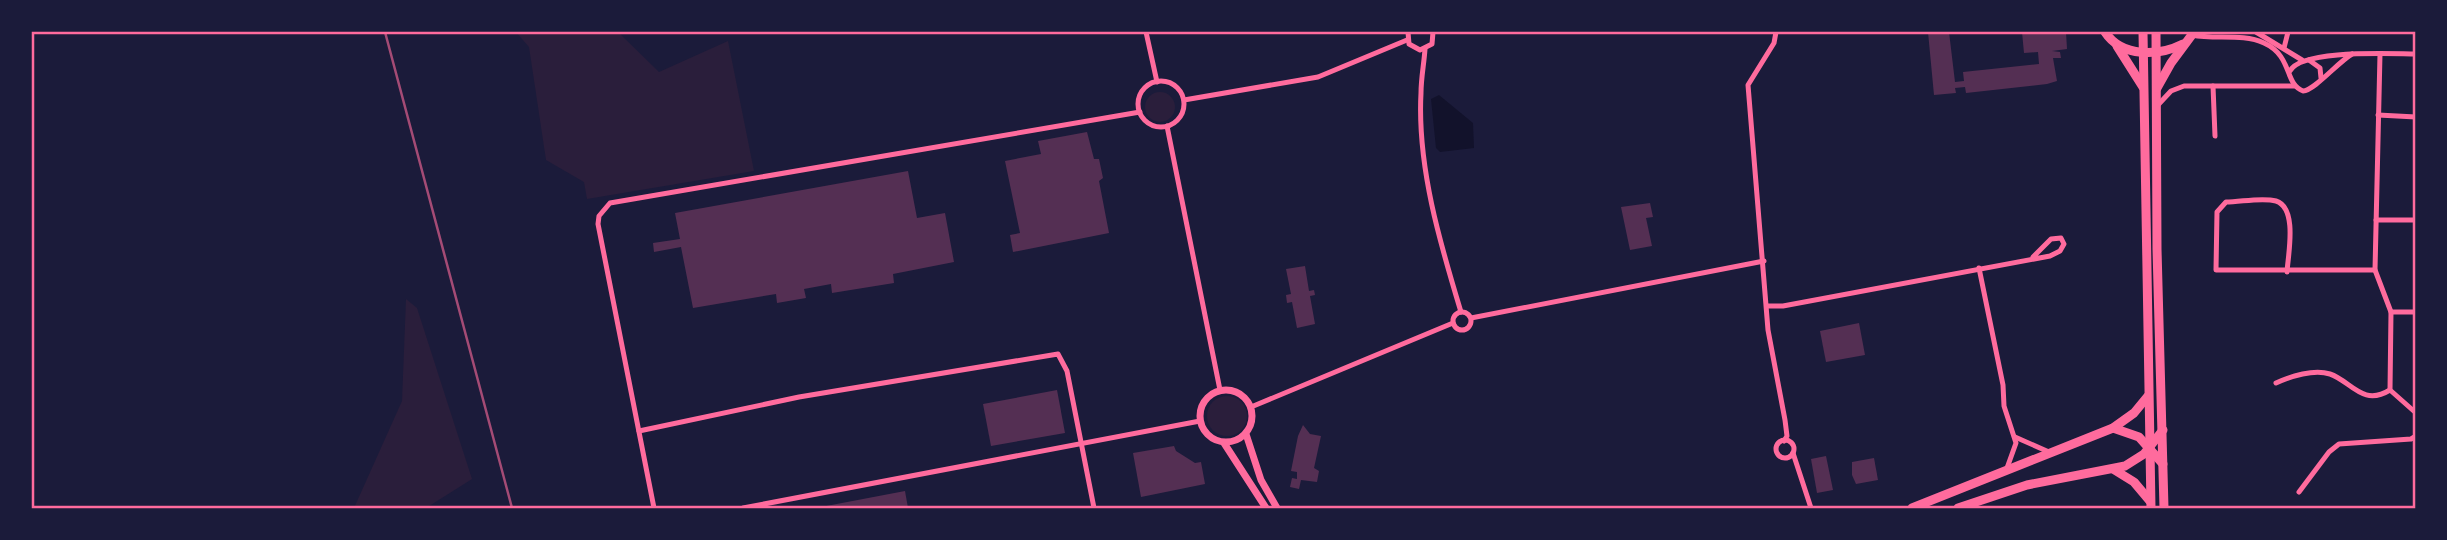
<svg xmlns="http://www.w3.org/2000/svg" width="2447" height="540" font-family="Ubuntu,sans-serif">
	<style>
		.green { fill: #2a1e3b }
		.water { fill: #12122b }
		.building { fill: #542f53 }
		.lines { fill: none; stroke-linecap: round; stroke-linejoin: round }
		.minor { stroke: #ff6b9d; stroke-width: 5 }
		.tertiary { stroke: #ff6b9d; stroke-width: 7 }
		.primary { stroke: #ff6b9d; stroke-width: 9 }
		.rail { stroke: #a44b75; stroke-width: 2.5 }
		.neatline { fill: none; stroke: #ff6b9d; stroke-width: 2.5 }
	</style>
	<rect width="100%" height="100%" fill="#1b1b3a"/>
	<g class="green">
		<polygon points="516,32 618,32 659,72 728,41 754,171 587,199 584,182 546,160 529,47"/>
		<circle cx="1160" cy="107" r="15"/>
		<polygon points="406,299 417,308 472,479 426,508 354,508 402,401"/>
		<circle cx="1227" cy="416" r="20"/>
	</g>
	<polygon class="water" points="1439,95 1473,123 1474,148 1440,152 1436,148 1431,99"/>
	<g class="building">
		<polygon points="1928,32 1949,32 1955,82 1964,81 1963,72 2039,64 2038,52 2024,53 2022,32 2066,32 2067,49 2052,51 2060,52 2061,58 2053,58 2057,81 2047,84 1966,93 1965,87 1955,88 1956,93 1934,95"/>
		<polygon points="1087,132 1094,159 1099,159 1103,178 1099,181 1109,233 1013,252 1010,235 1020,233 1005,161 1041,154 1038,141"/>
		<polygon points="908,171 917,218 945,213 954,262 893,274 894,283 832,293 831,284 804,289 806,298 777,303 776,294 693,308 681,247 654,252 653,243 680,239 675,213"/>
		<polygon points="1650,203 1653,217 1646,218 1652,246 1630,250 1621,207"/>
		<polygon points="1305,266 1309,291 1314,290 1315,295 1310,296 1315,324 1297,328 1292,302 1287,303 1286,295 1291,294 1286,269"/>
		<polygon points="1859,323 1865,355 1826,362 1820,331"/>
		<polygon points="1057,390 1065,433 991,446 983,404"/>
		<polygon points="1303,425 1310,434 1321,436 1314,468 1319,471 1317,482 1301,480 1299,489 1290,487 1292,478 1297,479 1297,472 1291,471 1298,436"/>
		<polygon points="1174,446 1176,451 1195,463 1201,462 1205,484 1141,497 1133,453"/>
		<polygon points="1826,456 1833,490 1817,493 1811,459"/>
		<polygon points="1874,458 1878,480 1856,484 1852,475 1852,462"/>
		<polygon points="905,491 908,508 821,508 821,507"/>
	</g>
	<g class="lines">
		<g class="minor">
			<polyline points="1146,32 1157,82"/>
			<polyline points="1408,32 1409,44 1420,50 1432,44 1433,32"/>
			<polyline points="1776,32 1774,43 1748,85 1768,330 1785,420 1787,436 1784,441"/>
			<polyline points="2256,32 2302,60"/>
			<path d="M 2192,35 C 2215,40 2242,33 2264,43 C 2293,56 2284,84 2303,91 C 2315,90 2337,63 2352,54"/>
			<polyline points="2284,48 2288,32"/>
			<path d="M 1425,49 C 1424,64 1421,78 1421,93 C 1417,166 1440,243 1461,312"/>
			<polyline points="2380,54 2375,270 2391,312 2390,390 2416,413"/>
			<polyline points="2309,60 2320,68 2321,78"/>
			<path d="M 2290,71 C 2301,49 2391,54 2416,54"/>
			<circle cx="1161" cy="104" r="23"/>
			<polyline points="2213,86 2215,136"/>
			<polyline points="1184,100 1318,77 1407,40"/>
			<polyline points="2157,106 2171,91 2184,86 2294,86"/>
			<polyline points="2378,115 2416,117"/>
			<polyline points="1167,126 1220,390"/>
			<polyline points="2376,220 2416,220"/>
			<polyline points="1979,268 2003,385 2004,406 2016,443 2007,468"/>
			<path d="M 2287,272 C 2288,255 2298,208 2276,201 C 2262,197 2241,202 2226,202 L 2217,212 L 2216,270 L 2375,270"/>
			<polyline points="1768,306 1783,306 2050,256 2060,251 2064,244 2061,238 2051,239 2033,257"/>
			<circle cx="1462" cy="321" r="9"/>
			<polyline points="2391,312 2416,312"/>
			<polyline points="1471,318 1764,261"/>
			<path d="M 2276,383 C 2291,376 2314,369 2330,374 C 2351,381 2362,407 2390,390"/>
			<polyline points="1251,407 1453,323"/>
			<polyline points="639,431 799,397 1058,354 1067,371 1094,508"/>
			<polyline points="2015,437 2049,452"/>
			<circle cx="1785" cy="449" r="9"/>
			<polyline points="1793,453 1811,508"/>
			<polyline points="2299,492 2329,452 2339,444 2411,439 2416,436"/>
			<polyline points="654,508 598,224 599,216 610,203 1140,112"/>
			<polyline points="743,508 1200,421"/>
		</g>
		<g class="tertiary">
			<circle cx="1226" cy="416" r="26"/>
			<polyline points="1246,434 1261,480 1277,508"/>
			<polyline points="1224,443 1266,508"/>
		</g>
		<g class="primary">
			<path d="M 2105,32 C 2122,58 2159,56 2183,44"/>
			<polyline points="2143,32 2151,508"/>
			<polyline points="2156,32 2157,249 2164,508"/>
			<polyline points="2117,46 2143,87"/>
			<polyline points="2157,88 2171,63 2194,32"/>
			<polyline points="2113,428 2139,437 2163,464"/>
			<polyline points="2113,469 2134,482 2150,501"/>
			<polyline points="1912,508 2113,428 2134,413 2148,396"/>
			<polyline points="1958,508 2027,485 2125,466 2144,454 2163,430"/>
		</g>
		<polyline class="rail" points="385,32 512,508"/>
	</g>
	<rect width="2447" height="540" fill="none" stroke="#1b1b3a" stroke-width="66"/>
	<rect x="33" y="33" width="2381" height="474" class="neatline"/>
</svg>
